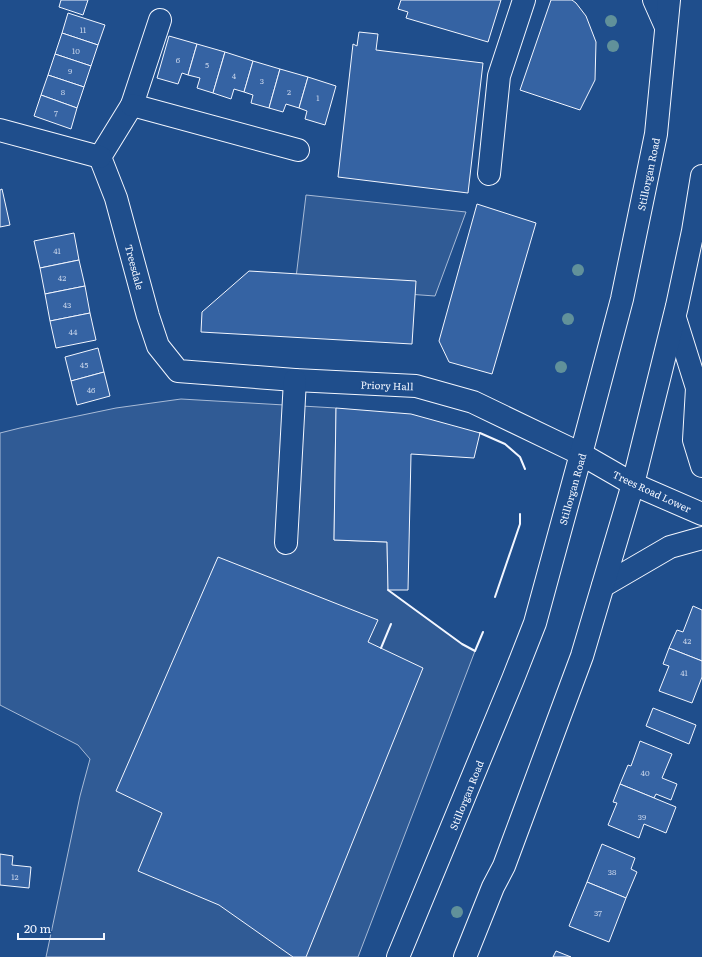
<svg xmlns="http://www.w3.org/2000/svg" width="702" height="957" font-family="Literata,serif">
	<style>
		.built { fill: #305b95; stroke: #a8bbd7 }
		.building { fill: #3563a3; stroke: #f2f6ff }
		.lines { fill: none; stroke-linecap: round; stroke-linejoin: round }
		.minor-casing { stroke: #f2f6ff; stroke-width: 24 }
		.highway-casing { stroke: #f2f6ff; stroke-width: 24 }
		.minor { stroke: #1f4e8c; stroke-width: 22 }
		.highway { stroke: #1f4e8c; stroke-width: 22 }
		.wall { stroke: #f2f6ff; stroke-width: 2 }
		.tree { fill: #61919a }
		.labels { text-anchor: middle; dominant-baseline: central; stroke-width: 3; stroke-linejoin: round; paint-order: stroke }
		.number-label { font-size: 8px; fill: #c3d1e8 }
		.street-label { font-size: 10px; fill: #f2f6ff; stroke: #1f4e8c }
	</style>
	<rect width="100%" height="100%" fill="#1f4e8c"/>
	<g class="built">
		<polygon points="306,195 466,212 435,296 295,286"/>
		<polygon points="181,399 336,408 334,540 387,542 388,590 462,644 475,651 358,957 46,957 80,796 90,759 78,745 0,705 0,433 20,428 116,408"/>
	</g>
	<g class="building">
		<polygon points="61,0 88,0 83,15 59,7"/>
		<polygon points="401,0 501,0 488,42 406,18 408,12 398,9"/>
		<polygon points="551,0 572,0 576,3 586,16 596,42 595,80 580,110 520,90"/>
		<polygon points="68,13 105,25 98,45 62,33"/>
		<polygon points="359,32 378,34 376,50 483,63 468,193 338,177 353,44 357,46"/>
		<polygon points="62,33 98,45 91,66 55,54"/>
		<polygon points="169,36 197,44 188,75 182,73 178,84 157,78"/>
		<polygon points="197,44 225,52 213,93 197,88 200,78 188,75"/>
		<polygon points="225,52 253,61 244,92 234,89 231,99 213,93"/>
		<polygon points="55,54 91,66 84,87 48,75"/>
		<polygon points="253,61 280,69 269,108 251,103 253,95 244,92"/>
		<polygon points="280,69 308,77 299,108 286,104 283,112 269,108"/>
		<polygon points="48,75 84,87 77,108 41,95"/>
		<polygon points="308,77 336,86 325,125 305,119 307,111 299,108"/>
		<polygon points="41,95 77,108 71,129 34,116"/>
		<polygon points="2,189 10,225 0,227 0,190"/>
		<polygon points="477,204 536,223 492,374 449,362 439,341"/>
		<polygon points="74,233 79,260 40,268 34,241"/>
		<polygon points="79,260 85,286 45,294 40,268"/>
		<polygon points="249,271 416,281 412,344 201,332 202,312"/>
		<polygon points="85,286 90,313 50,321 45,294"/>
		<polygon points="90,313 96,340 56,348 50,321"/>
		<polygon points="98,348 104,372 71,381 65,357"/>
		<polygon points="104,372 110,396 77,405 71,381"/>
		<polygon points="336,408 411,414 480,433 474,458 411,454 408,590 388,590 387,542 334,540"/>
		<polygon points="218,557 378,620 368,642 423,668 306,957 293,957 219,905 138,871 162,813 116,791"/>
		<polygon points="693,606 702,610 702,661 669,648 677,630 683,632"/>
		<polygon points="669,648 702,661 702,677 692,703 659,691 669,666 663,664"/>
		<polygon points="653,708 696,725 689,744 646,726"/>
		<polygon points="640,741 672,754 662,778 677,784 671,800 656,794 654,798 620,784 628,765 631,766"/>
		<polygon points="620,784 676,807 666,833 644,824 639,838 608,825 617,803 613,802"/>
		<polygon points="602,844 635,858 631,869 637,872 626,898 587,882"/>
		<polygon points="0,854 13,856 12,865 31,867 29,888 0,885"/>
		<polygon points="587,882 626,898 609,942 569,926"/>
		<polygon points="556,951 571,957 553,957"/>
	</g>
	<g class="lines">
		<defs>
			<g id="minor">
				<polyline points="654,0 666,27"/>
				<polyline points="160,20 132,105 100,157 116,198 148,316 158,346 178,371 295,380 416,386 473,402 581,454 633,484 702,514"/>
				<polyline points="132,105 298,150"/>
				<polyline points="0,130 100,157"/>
				<polyline points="489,174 499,76 524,0"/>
				<polyline points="286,543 295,380"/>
			</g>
			<g id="highway">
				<polyline points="675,318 697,388 694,440 702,466"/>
				<polyline points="603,586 670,547 702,538"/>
				<polyline points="398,957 513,679 535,623 581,454 622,299 656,134 669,0"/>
				<polyline points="465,957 493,887 504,866 582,656 633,484 677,306 693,231 702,176"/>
			</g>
		</defs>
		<use href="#minor" class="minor-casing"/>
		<use href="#highway" class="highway-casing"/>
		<use href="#minor" class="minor"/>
		<use href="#highway" class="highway"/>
		<g class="wall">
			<polyline points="480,433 505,444 520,457 525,469"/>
			<polyline points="388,590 462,644 475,651 483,632"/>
			<polyline points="495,597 520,524 520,514"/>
			<polyline points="381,648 391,624"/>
		</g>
	</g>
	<g class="tree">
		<circle cx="611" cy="21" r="6"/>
		<circle cx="613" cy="46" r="6"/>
		<circle cx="578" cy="270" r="6"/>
		<circle cx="568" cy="319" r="6"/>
		<circle cx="561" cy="367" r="6"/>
		<circle cx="457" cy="912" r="6"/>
	</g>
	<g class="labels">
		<g class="number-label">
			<text x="83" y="29">11</text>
			<text x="76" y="50">10</text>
			<text x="178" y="59">6</text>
			<text x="207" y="64">5</text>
			<text x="70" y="70">9</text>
			<text x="234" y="75">4</text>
			<text x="262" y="80">3</text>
			<text x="63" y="91">8</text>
			<text x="289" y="91">2</text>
			<text x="318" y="97">1</text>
			<text x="56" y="112">7</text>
			<text x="57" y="250">41</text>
			<text x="62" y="277">42</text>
			<text x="67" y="304">43</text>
			<text x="73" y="331">44</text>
			<text x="84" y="364">45</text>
			<text x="91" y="389">46</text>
			<text x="687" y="640">42</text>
			<text x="684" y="672">41</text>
			<text x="645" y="772">40</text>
			<text x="642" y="816">39</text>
			<text x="612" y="871">38</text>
			<text x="15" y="876">12</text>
			<text x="598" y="912">37</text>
		</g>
		<g class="street-label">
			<text transform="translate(648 174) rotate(-78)">Stillorgan Road</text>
			<text transform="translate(135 267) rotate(75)">Treesdale</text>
			<text transform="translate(387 385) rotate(2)">Priory Hall</text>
			<text transform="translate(572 489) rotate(-74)">Stillorgan Road</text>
			<text transform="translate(652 491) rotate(25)">Trees Road Lower</text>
			<text transform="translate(466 795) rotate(-68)">Stillorgan Road</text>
		</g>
	</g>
	<path d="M18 933v6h86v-6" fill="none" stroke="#f2f6ff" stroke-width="2"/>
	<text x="24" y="933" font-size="12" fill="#f2f6ff" stroke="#1f4e8c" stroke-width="3" paint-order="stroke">20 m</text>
</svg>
